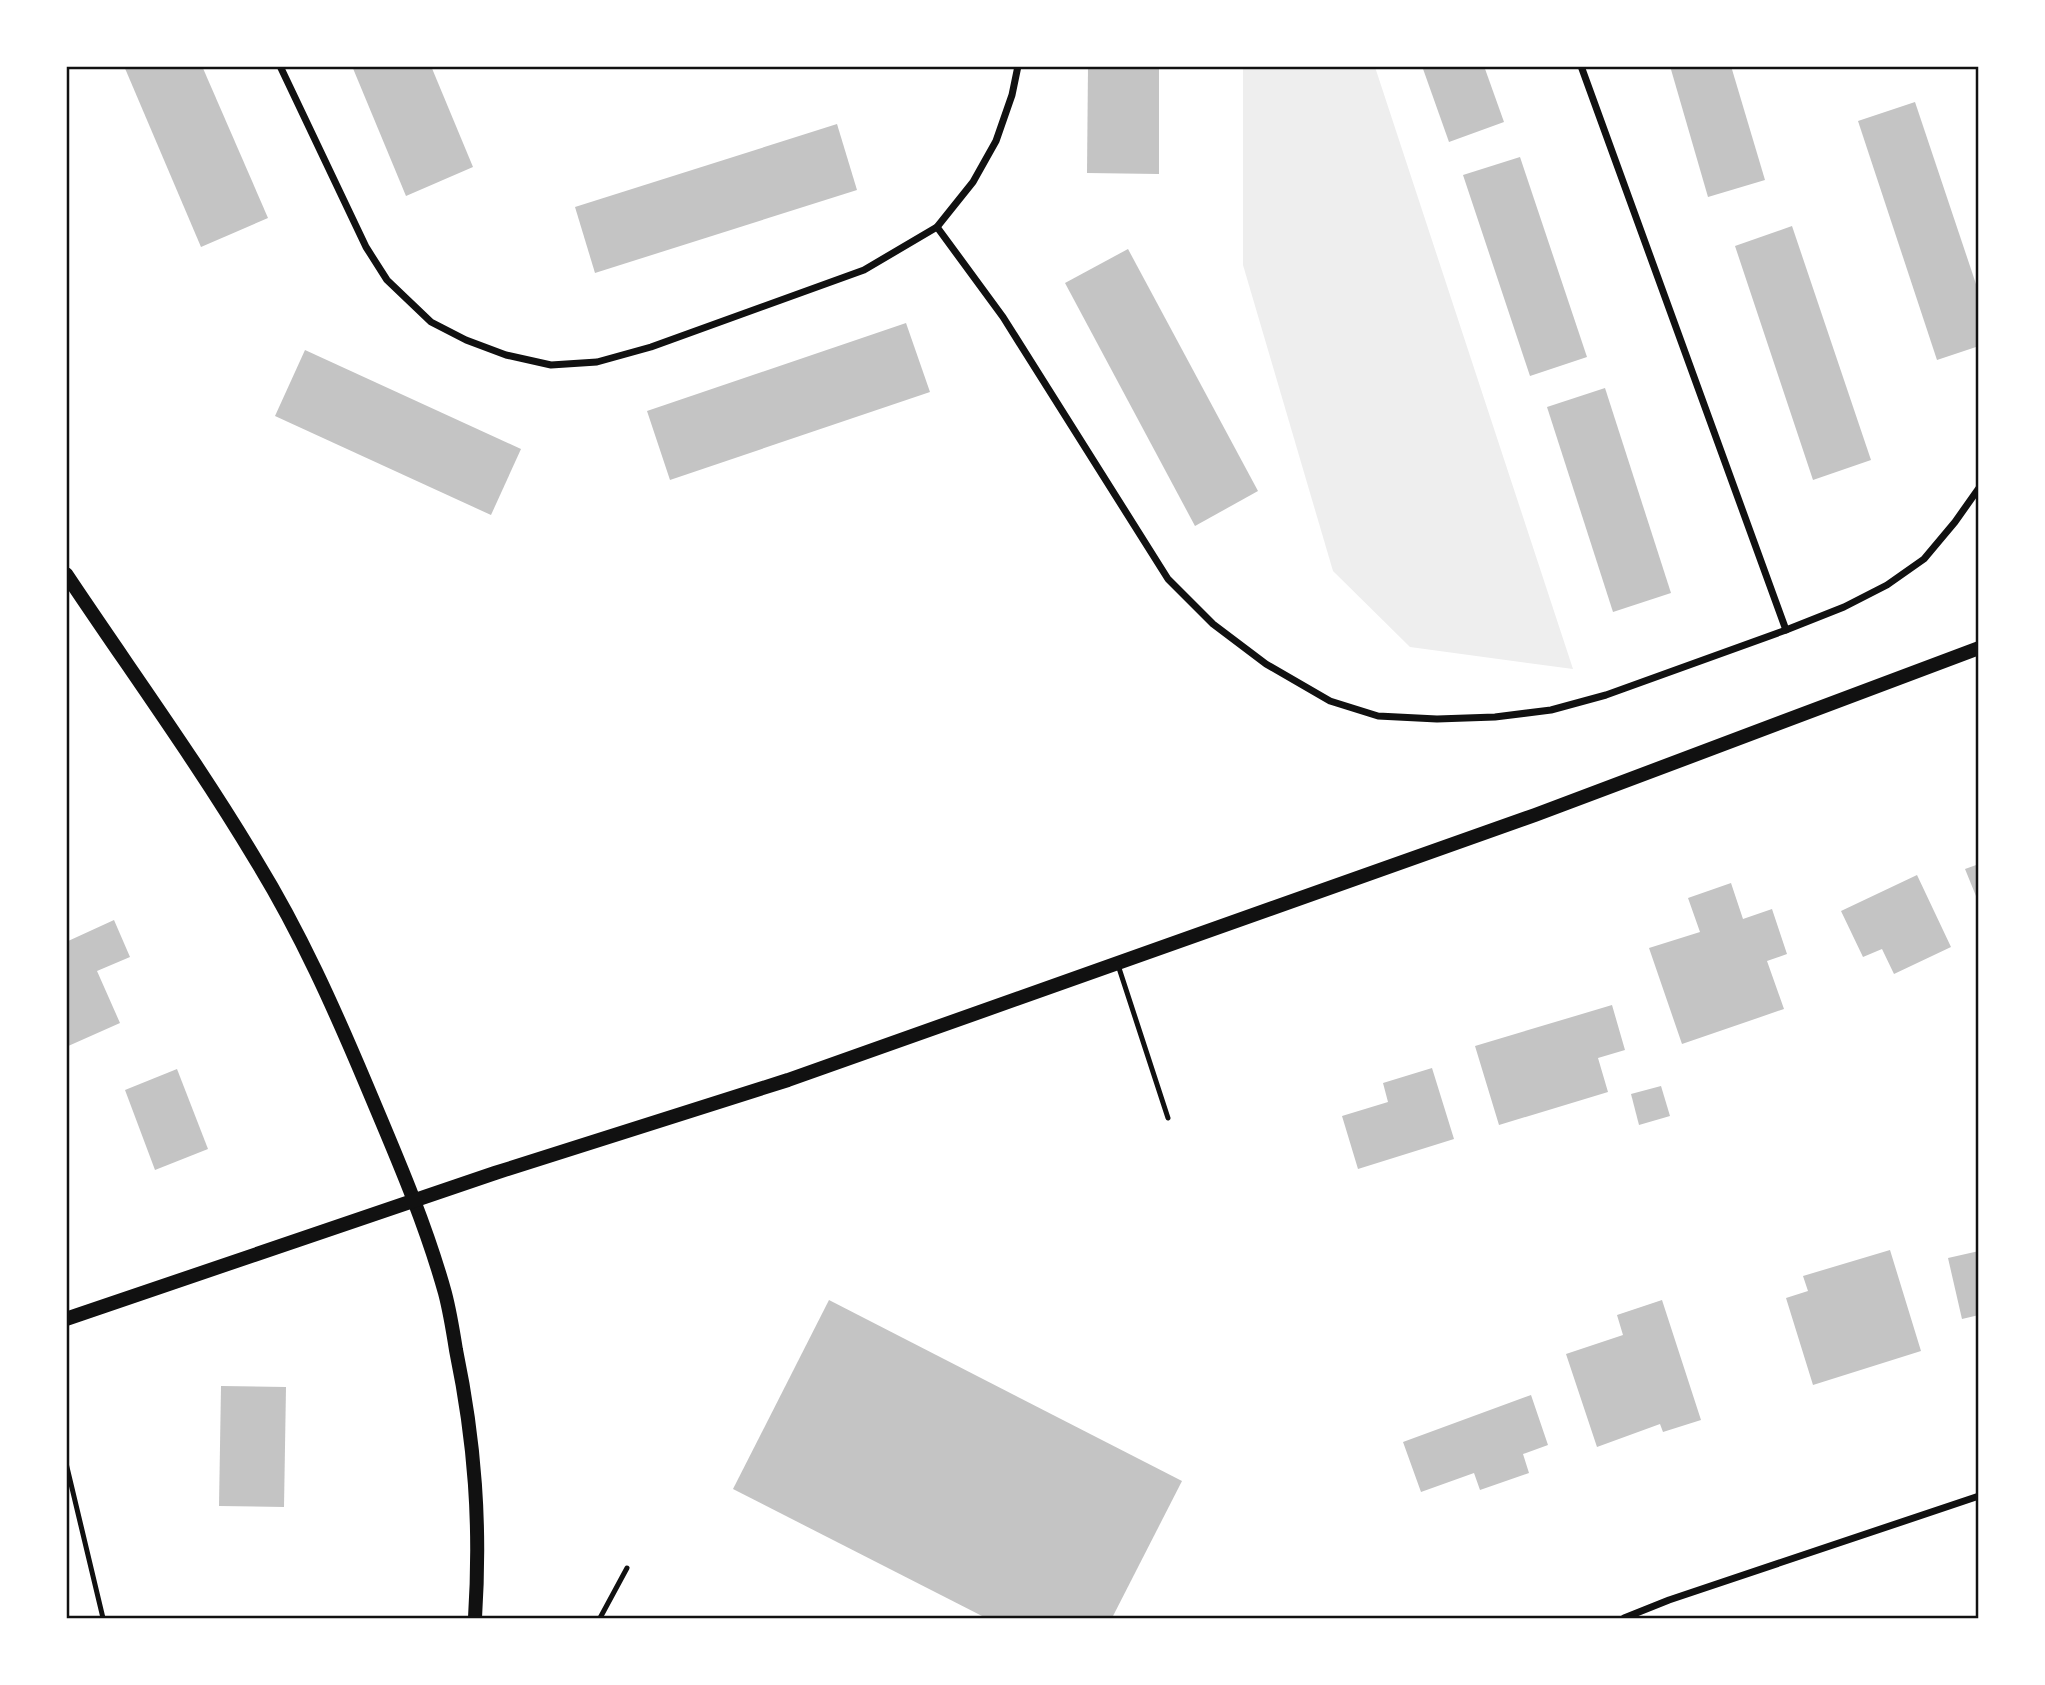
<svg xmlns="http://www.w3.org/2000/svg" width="2045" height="1685" font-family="'Open Sans',sans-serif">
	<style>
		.green { fill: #eee }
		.building { fill: #c4c4c4 }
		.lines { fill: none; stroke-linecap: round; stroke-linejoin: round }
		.service { stroke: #111; stroke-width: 5 }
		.minor { stroke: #111; stroke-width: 7 }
		.secondary { stroke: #111; stroke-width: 14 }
		.neatline { fill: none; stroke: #111; stroke-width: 2.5 }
	</style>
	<rect width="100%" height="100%" fill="#fff"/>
	<polygon class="green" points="1243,67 1375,67 1573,669 1410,647 1333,571 1243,265"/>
	<g class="building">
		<polygon points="124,66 202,66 268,218 201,247"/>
		<polygon points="352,66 431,66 473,167 406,196"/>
		<polygon points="1088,66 1159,66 1159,174 1087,173"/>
		<polygon points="1422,66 1484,66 1504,122 1449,142"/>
		<polygon points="1670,66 1731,66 1765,180 1708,197"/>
		<polygon points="1915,102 1979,293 1979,346 1937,360 1858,121"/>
		<polygon points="837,124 857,190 595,273 575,207"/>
		<polygon points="1520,157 1587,357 1530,376 1463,175"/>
		<polygon points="1792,226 1871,460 1813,480 1735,246"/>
		<polygon points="1128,249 1258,491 1195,526 1065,283"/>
		<polygon points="906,323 930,392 670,480 647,411"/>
		<polygon points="305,350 521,449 491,515 275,416"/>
		<polygon points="1605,388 1671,593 1613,612 1547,407"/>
		<polygon points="1979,864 1979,901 1978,901 1965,869"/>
		<polygon points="1917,875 1951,947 1894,974 1882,949 1863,957 1841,911"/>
		<polygon points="1731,883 1743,919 1772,909 1787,954 1767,961 1784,1009 1682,1044 1649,948 1700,932 1688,898"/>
		<polygon points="114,920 130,957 97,971 120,1023 66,1047 66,942"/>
		<polygon points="1612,1005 1625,1050 1598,1058 1608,1092 1499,1125 1475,1046"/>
		<polygon points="1432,1068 1454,1139 1358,1169 1342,1116 1388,1102 1383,1083"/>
		<polygon points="177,1069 208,1149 155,1170 125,1090"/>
		<polygon points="1661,1086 1670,1116 1639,1125 1631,1094"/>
		<polygon points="1890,1250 1921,1351 1813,1385 1786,1298 1808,1291 1803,1276"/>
		<polygon points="1979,1251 1979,1315 1962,1319 1948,1258"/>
		<polygon points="829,1300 1182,1481 1112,1618 986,1618 733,1489"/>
		<polygon points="1662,1300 1701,1420 1663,1432 1660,1424 1597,1447 1566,1354 1623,1335 1617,1315"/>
		<polygon points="221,1386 286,1387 284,1507 219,1506"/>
		<polygon points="1531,1395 1548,1445 1523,1454 1529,1473 1480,1490 1474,1473 1421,1492 1403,1442"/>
	</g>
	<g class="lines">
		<g class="service">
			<polyline points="1118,965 1168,1118"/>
			<polyline points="66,1463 103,1618"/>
			<polyline points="600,1618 627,1568"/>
		</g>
		<g class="minor">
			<polyline points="280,66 366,247 387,280 431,322 466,340 506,355 551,365 597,362 651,347 864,270 937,227 973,182 996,141 1012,95 1018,66"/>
			<polyline points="1581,66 1786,630"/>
			<polyline points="937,227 1003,317 1168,579 1213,624 1266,664 1330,701 1378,716 1437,719 1495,717 1551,710 1606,695 1786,630 1844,607 1887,585 1924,559 1955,522 1979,488"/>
			<polyline points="1624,1618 1669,1600 1979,1496"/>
		</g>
		<g class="secondary">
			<path d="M 66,574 C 130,670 198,763 257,862 C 300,932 334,1008 366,1084 C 395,1153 425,1221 445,1293 C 450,1312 453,1331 456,1350 C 475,1442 481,1525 475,1618"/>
			<polyline points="66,1319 495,1173 788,1080 1535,815 1979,648"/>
		</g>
	</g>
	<rect width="2045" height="1685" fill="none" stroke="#ffffff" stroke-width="136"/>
	<rect x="68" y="68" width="1909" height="1549" class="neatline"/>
</svg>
